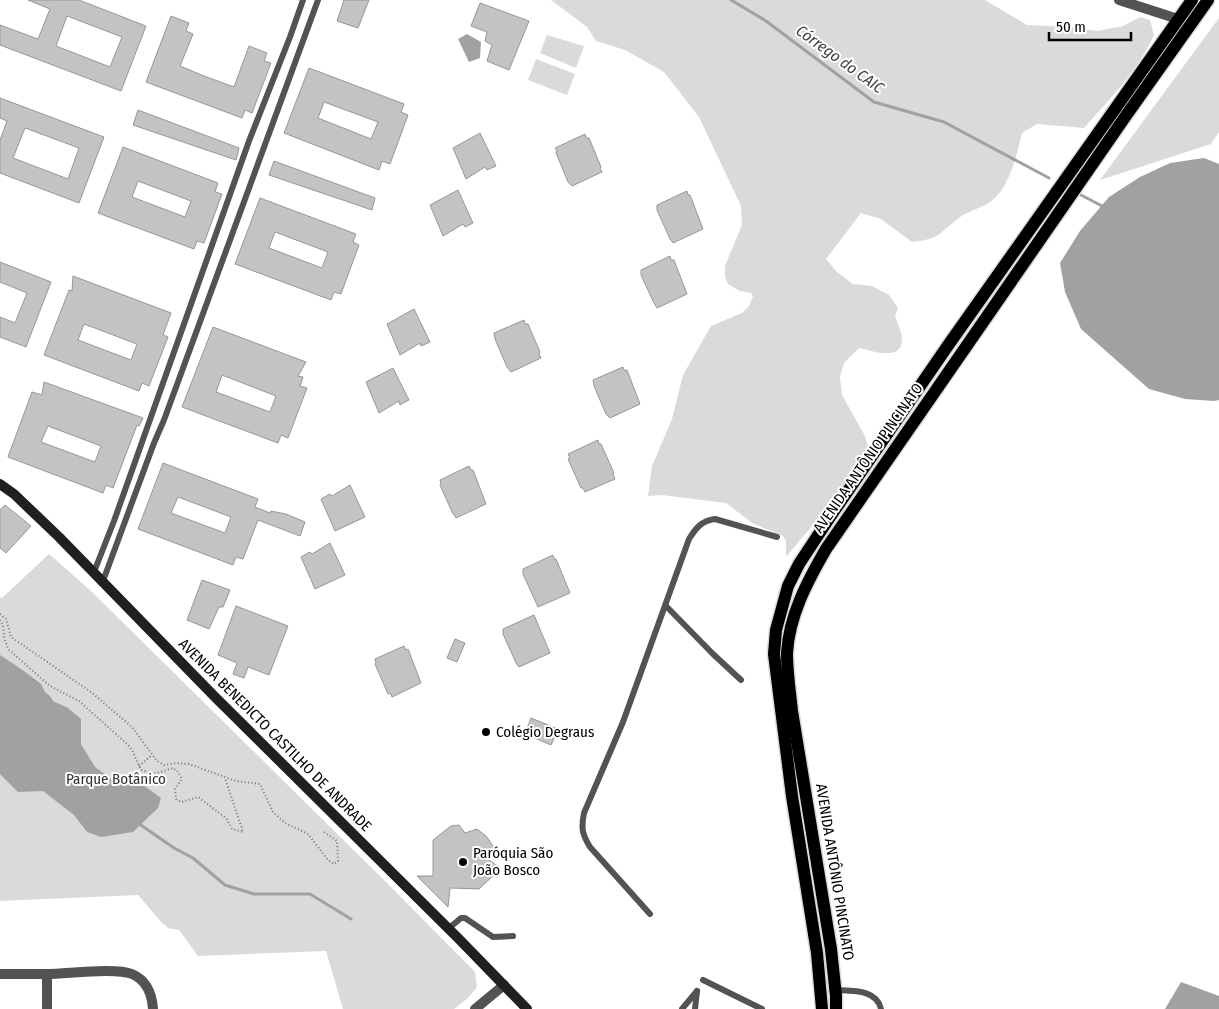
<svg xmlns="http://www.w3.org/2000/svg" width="1219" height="1009" font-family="'Fira Sans Condensed',sans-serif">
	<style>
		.green { fill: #dadada }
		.water { fill: #a1a1a1 }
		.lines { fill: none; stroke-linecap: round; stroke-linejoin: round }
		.stream { stroke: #a1a1a1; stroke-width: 3 }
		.building { fill: #c3c3c3; stroke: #979797; fill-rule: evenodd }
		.primary-casing { stroke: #dbdbdb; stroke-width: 15 }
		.path { stroke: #757575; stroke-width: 2; stroke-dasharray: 1 2.5; stroke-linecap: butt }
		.service { stroke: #535353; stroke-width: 6 }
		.minor { stroke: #535353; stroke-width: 10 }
		.secondary { stroke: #202020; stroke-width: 10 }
		.primary { stroke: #000; stroke-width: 12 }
		.poi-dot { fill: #000; stroke: #fff; stroke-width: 2 }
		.labels { text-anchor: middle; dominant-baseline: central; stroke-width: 4; stroke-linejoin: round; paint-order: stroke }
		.street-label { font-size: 15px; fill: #000; stroke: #fff }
		.poi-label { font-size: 15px; fill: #000; stroke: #fff; text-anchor: start }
		.park-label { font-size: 15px; fill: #313131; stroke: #fff }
		.water-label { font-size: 16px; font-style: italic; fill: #424242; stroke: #fff }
	</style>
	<rect width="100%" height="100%" fill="#fff"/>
	<g class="green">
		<path d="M 551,0 L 985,0 L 1027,25 L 1070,27 L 1097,31 L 1123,26 L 1140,17 L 1150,20 L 1154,35 C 1138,70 1110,99 1084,128 L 1037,124 L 1022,133 C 1017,154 1009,190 990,202 C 980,209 967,211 959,218 C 938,234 940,239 912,242 L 881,219 L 861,213 L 826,259 L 837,272 L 853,284 L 872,286 L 889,295 L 898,308 L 895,316 C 897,323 902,332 902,339 C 902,362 873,351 859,348 L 844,363 L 840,377 L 842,395 L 865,436 L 871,458 L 843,497 L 817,520 L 786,557 L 786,541 L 783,536 L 752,523 L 726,503 L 662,495 L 648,496 L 652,466 L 672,419 L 683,375 L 711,326 L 742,313 L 749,306 L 753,296 L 751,293 L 740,291 L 728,284 L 725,277 L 725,266 L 742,225 L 741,206 L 699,117 L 664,72 L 625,50 L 596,41 L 587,27 Z"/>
		<polygon points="1219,18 1219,132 1211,144 1100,180"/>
		<polygon points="547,35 584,46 576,68 540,53"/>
		<polygon points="536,59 575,74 567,95 528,80"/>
		<polygon points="49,554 91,591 387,883 475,972 477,987 468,998 454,1009 343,1009 326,951 198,956 179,930 168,928 162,923 138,895 0,901 0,597 2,598"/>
	</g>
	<g class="water">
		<polygon points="467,34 481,42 480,58 469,62 458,39"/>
		<polygon points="1204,158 1219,164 1219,400 1214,401 1185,399 1149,389 1081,329 1065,292 1060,263 1080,231 1109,197 1140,177 1170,163"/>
		<polygon points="0,655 24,671 41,684 45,692 50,696 53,701 68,708 81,719 81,744 95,767 118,784 135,779 161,798 158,808 133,832 101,837 87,832 74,815 43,791 18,792 0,774"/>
		<polygon points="1181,982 1219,996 1219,1009 1165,1009"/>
	</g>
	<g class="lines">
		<g class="stream">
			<polyline points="731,0 766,21 874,102 944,122 1049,178"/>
			<polyline points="1081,195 1104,207"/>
			<polyline points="138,823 174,848 193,858 225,885 254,894 310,894 351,919"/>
		</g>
	</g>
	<g class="building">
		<path d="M 28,0 L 79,0 L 146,26 L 121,91 L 0,45 L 0,25 L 38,39 L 50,9 ZM 67,16 L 122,37 L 110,67 L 56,46 Z"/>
		<polygon points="344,0 369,0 358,28 337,21"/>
		<polygon points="480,3 529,21 509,70 487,61 492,45 485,41 487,32 471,26"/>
		<polygon points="171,16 189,23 186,31 193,34 180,66 204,76 234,87 249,46 267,53 264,61 271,63 252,113 245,110 242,118 146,82"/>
		<path d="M 309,68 L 404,104 L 401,112 L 408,115 L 390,164 L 382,161 L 379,170 L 284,133 ZM 324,102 L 378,122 L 371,139 L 318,118 Z"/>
		<path d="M 0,98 L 104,137 L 79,203 L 0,173 L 0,140 L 7,121 L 0,118 ZM 25,128 L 79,148 L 68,179 L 13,158 Z"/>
		<polygon points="138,110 239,148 236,160 133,125"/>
		<polygon points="480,133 496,166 487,170 485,167 466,179 453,148"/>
		<polygon points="585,134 586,138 589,138 601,167 600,168 602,172 572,186 568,182 556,153 557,151 555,148"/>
		<path d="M 123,147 L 218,183 L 215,192 L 222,194 L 204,243 L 197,241 L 194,249 L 98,213 ZM 138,181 L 191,201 L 185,217 L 132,197 Z"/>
		<polygon points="274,161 375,198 372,210 269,175"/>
		<polygon points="458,190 473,223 465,227 463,224 443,236 430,205"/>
		<polygon points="687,191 688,195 690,195 703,229 673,243 670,239 657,210 657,205"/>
		<path d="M 260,198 L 356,234 L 353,242 L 359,245 L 341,294 L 334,292 L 331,300 L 235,264 ZM 275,232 L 328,252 L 322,268 L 269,248 Z"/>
		<polygon points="670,256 671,260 674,260 687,294 657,308 654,303 641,275 641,270"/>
		<polygon points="0,262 51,282 26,347 0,337 0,317 15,323 27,293 0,282"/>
		<path d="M 73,276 L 171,313 L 163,335 L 168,337 L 149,386 L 142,383 L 139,391 L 44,355 L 69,290 L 72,291 ZM 84,324 L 137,344 L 131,360 L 78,340 Z"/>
		<polygon points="414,309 430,342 421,346 420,343 400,355 387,324"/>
		<polygon points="524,320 525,324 528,324 540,352 539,354 541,358 511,372 507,367 495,339 494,333"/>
		<path d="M 213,327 L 306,362 L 298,376 L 303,377 L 300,386 L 307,388 L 288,438 L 281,435 L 278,443 L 182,407 ZM 222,375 L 276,396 L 270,412 L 216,392 Z"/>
		<polygon points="623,367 624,370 627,370 640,404 610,418 606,414 594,386 593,380"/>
		<polygon points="393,368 409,400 400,405 399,401 379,413 366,382"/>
		<path d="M 44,382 L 143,418 L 139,426 L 137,425 L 113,488 L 106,485 L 103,493 L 8,457 L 32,392 L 42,395 ZM 48,426 L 101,446 L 95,462 L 41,442 Z"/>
		<polygon points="598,440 599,444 601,444 614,473 613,474 615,479 585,492 583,488 581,488 568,459 570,458 568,454"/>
		<path d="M 163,463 L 258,499 L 255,507 L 270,513 L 271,511 L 286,514 L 305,522 L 300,536 L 258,520 L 243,559 L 236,557 L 233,565 L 138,529 ZM 178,497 L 231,517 L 225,533 L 171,513 Z"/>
		<polygon points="469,466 471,470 473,470 486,504 456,518 454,514 453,514 440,485 441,484 440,480"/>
		<polygon points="350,485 365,517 335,531 321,499 330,494 332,496"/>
		<polygon points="5,505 31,526 6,553 0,548 0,510"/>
		<polygon points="330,543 345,575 315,589 301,557 310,552 312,554"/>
		<polygon points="553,555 554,559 556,559 570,593 538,607 523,574 523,569"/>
		<polygon points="202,580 230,590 223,607 219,607 209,629 187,620"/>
		<polygon points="236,606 288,626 269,675 248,667 244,678 233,674 237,663 218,655"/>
		<polygon points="534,615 550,653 519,667 516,663 503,634 503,629"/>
		<polygon points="455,639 465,643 457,662 447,658"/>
		<polygon points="404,646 406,650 408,649 421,683 392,697 390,693 388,694 375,664 376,663 375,659"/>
		<polygon points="531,718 558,729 551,745 525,734"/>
		<polygon points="459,825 465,833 477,829 486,836 493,846 488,859 497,866 497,872 479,889 450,888 448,907 417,876 433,876 433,840 451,826"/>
	</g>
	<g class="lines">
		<defs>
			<g id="primary">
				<polyline points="822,1009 817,953 792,796 774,654 776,630 788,586 799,564 832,514 949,344 1192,0"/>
				<path d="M 836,1009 L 836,996 L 831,949 L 792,711 C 790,692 787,672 787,653 C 789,616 807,582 826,549 L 1125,117 L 1208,0"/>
			</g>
		</defs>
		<use href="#primary" class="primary-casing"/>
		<g class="path">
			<polyline points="0,614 6,619 11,637 91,692 132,727 157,761 164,765 176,763 189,764 236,781 260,784 273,812 285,823 308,834 328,860 334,864 338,861 337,841 324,832"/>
			<polyline points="0,620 3,625 4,637 8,649 50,686 79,701 127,744 132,750 141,770 154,774 173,768 178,772 182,779 175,789 176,799 181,802 198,797 226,818 232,829 243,832 225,778"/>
			<polyline points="139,766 152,755"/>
		</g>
		<g class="service">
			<polyline points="94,572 114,521 249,141 290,37 303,0"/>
			<polyline points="103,581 154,443 164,420 318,0"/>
			<polyline points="666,606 713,654 741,680"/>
			<path d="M 650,914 L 590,847 C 582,834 581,828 584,813 L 623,722 L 689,539 C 696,528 701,521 715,519 L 777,537"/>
			<polyline points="448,929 461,918 465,918 493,937 513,936"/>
			<polyline points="703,980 762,1009"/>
			<path d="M 836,990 C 852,991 877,989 881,1009"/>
			<polyline points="682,1009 697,991"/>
			<polyline points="695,1009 697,991"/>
		</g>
		<g class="minor">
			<polyline points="1119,0 1178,19"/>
			<path d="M 0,974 C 16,974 31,974 47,974 C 67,974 115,967 132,974 C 146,980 152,994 153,1009"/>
			<polyline points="47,974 47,1009"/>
			<polyline points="475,1009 504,985"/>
		</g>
		<polyline class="secondary" points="0,484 14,494 59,537 215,697 458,938 527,1009"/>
		<use href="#primary" class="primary"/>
	</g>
	<g class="poi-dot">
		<circle cx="486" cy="732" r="5"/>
		<circle cx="463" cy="862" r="5"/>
	</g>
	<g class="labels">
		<g class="street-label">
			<text transform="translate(868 458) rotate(-55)">AVENIDA ANTÔNIO PINCINATO</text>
			<text transform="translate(275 735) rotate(45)">AVENIDA BENEDICTO CASTILHO DE ANDRADE</text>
			<text transform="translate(835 872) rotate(81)">AVENIDA ANTÔNIO PINCINATO</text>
		</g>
		<g class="poi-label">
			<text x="496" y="732">Colégio Degraus</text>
			<text x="473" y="853">Paróquia São<tspan x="473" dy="17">João Bosco</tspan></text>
		</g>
		<g class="park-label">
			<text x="116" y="779">Parque Botânico</text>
		</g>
		<g class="water-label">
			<text transform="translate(840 59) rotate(36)">Córrego do CAIC</text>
		</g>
	</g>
	<path d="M1049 32v8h82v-8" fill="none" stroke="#000000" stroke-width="2.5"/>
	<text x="1056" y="32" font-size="15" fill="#000000" stroke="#ffffff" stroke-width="4" paint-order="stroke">50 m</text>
</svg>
